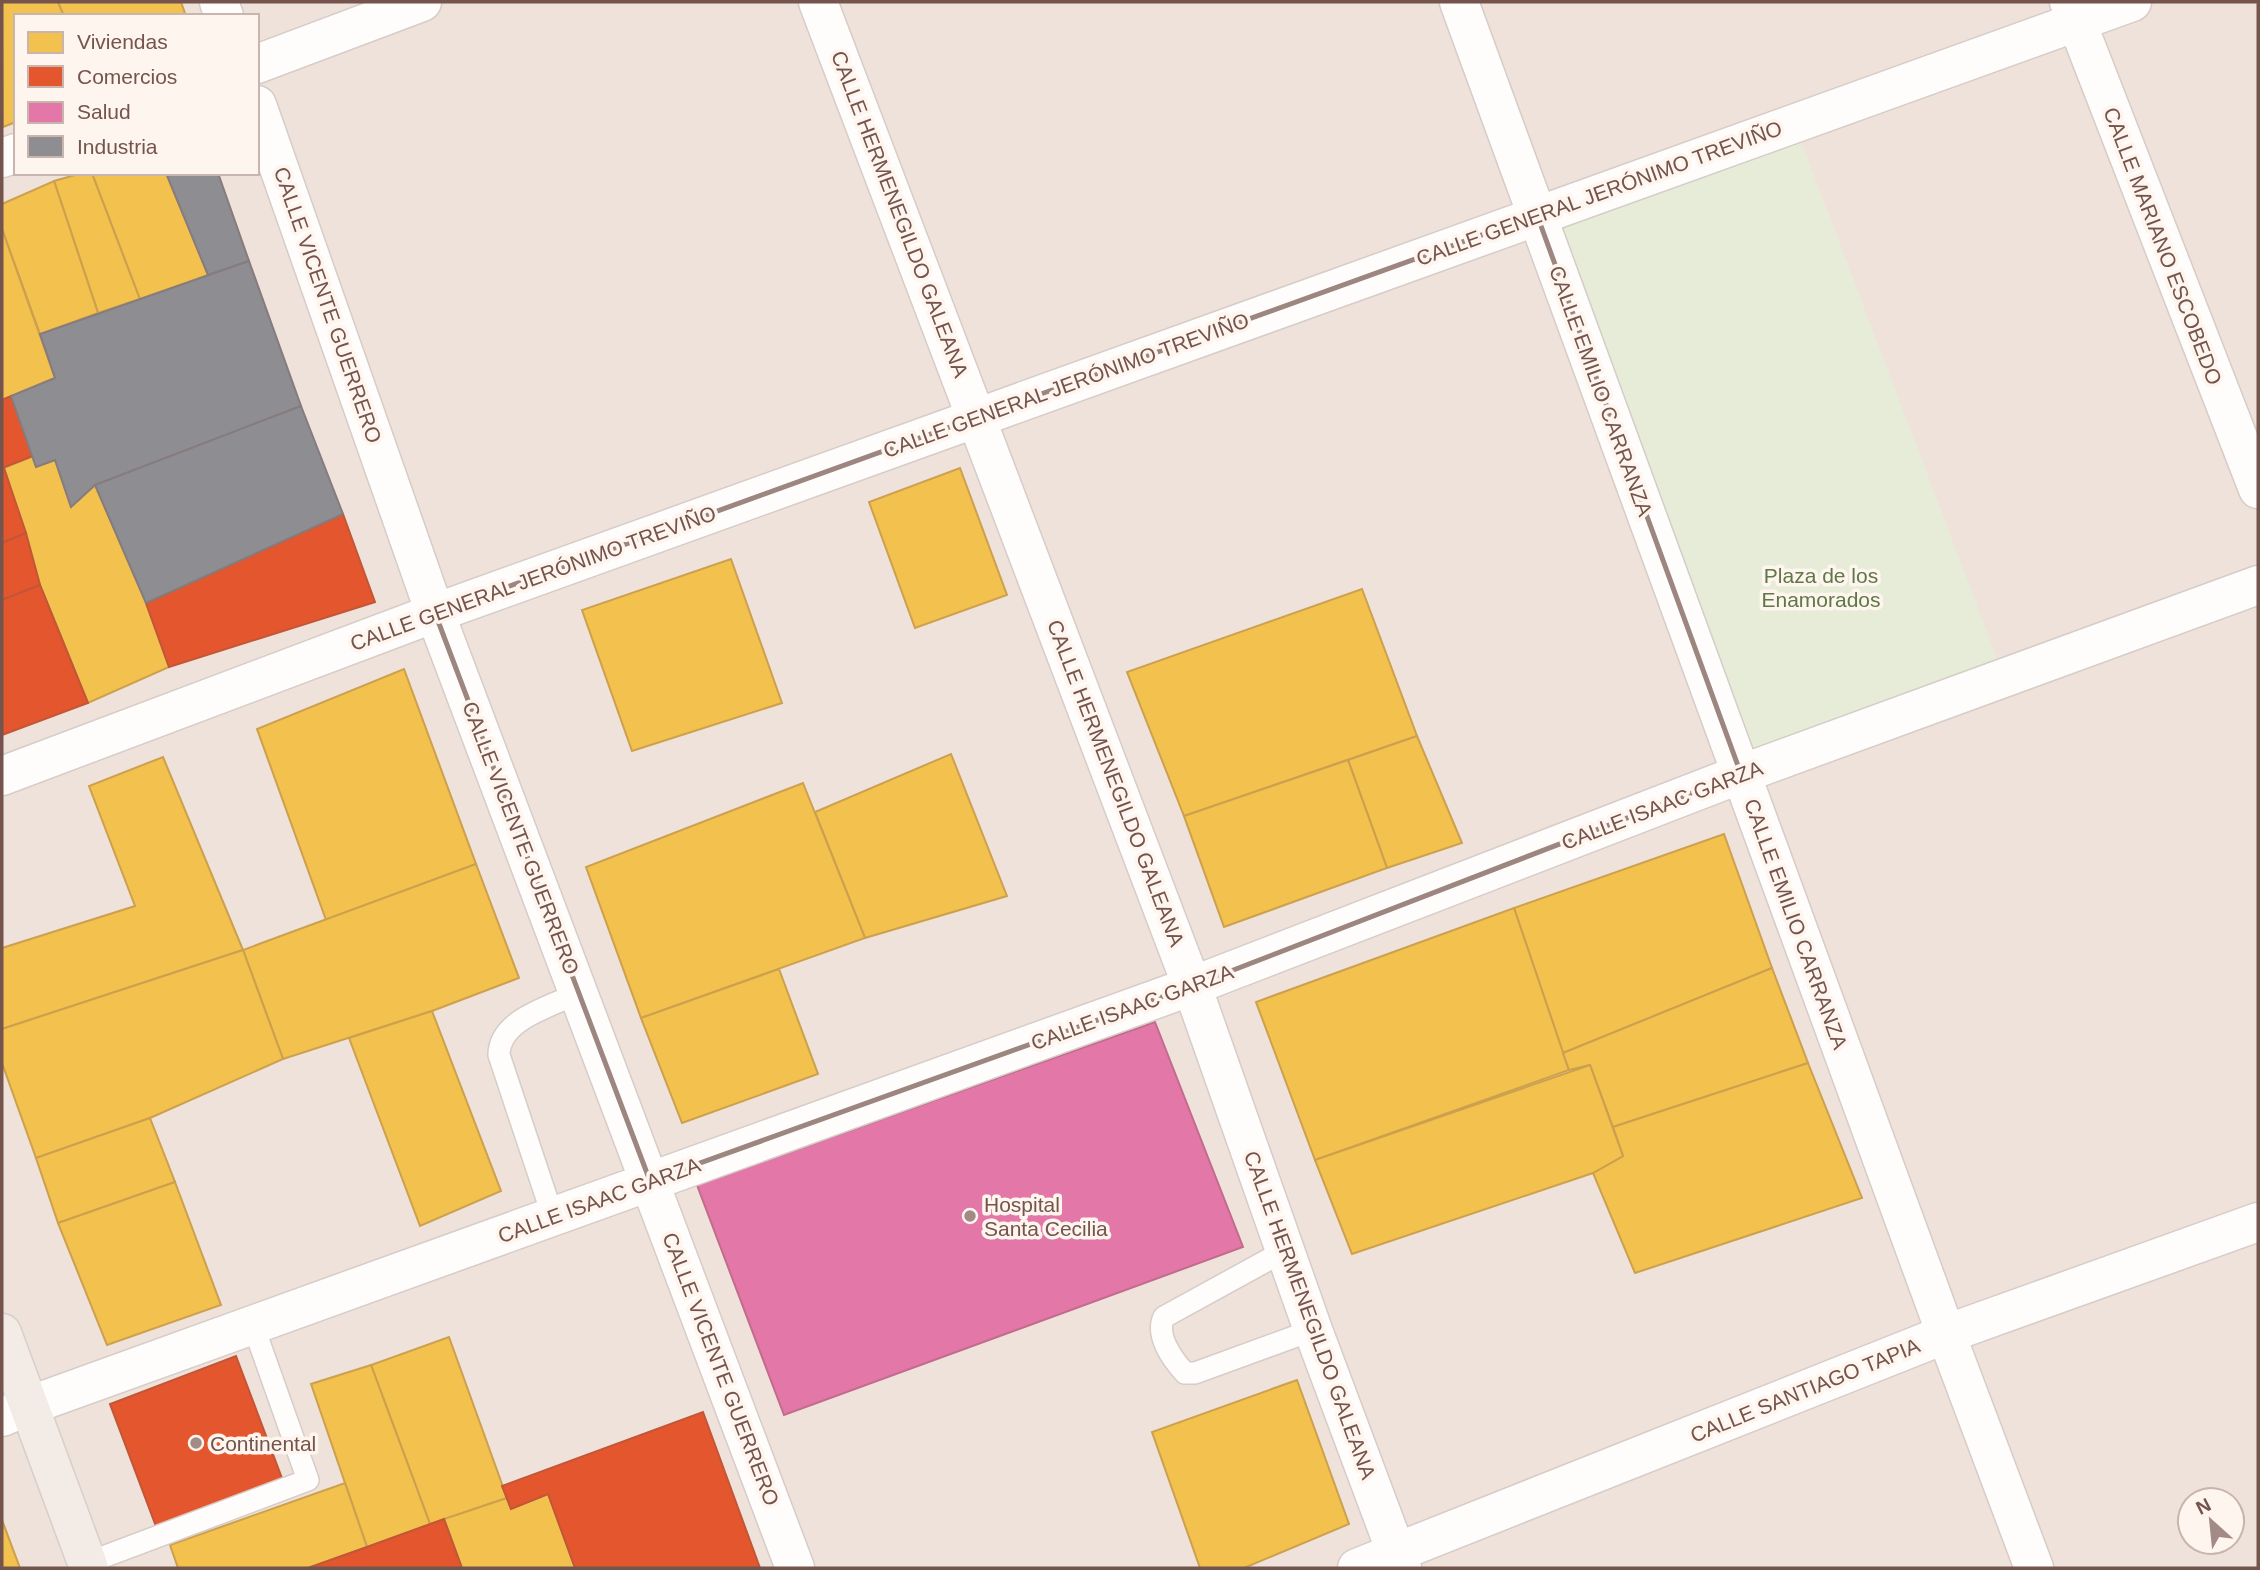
<svg xmlns="http://www.w3.org/2000/svg" width="2260" height="1570" font-family="Helvetica,sans-serif">
	<style>
		.residential { fill: #efe2da; fill-rule: evenodd }
		.green { fill: #e7ecd8 }
		.homes { fill: #f2c14e; stroke: #cca04e; stroke-width: 2 }
		.shops { fill: #e4572e; stroke: #c25637; stroke-width: 2 }
		.health { fill: #e377a8; stroke: #c26c8d; stroke-width: 2 }
		.industry { fill: #8d8d92; stroke: #867c7d; stroke-width: 2 }
		.lines { fill: none; stroke-linecap: round; stroke-linejoin: round }
		.service-casing { stroke: #d6ccc8; stroke-width: 24 }
		.minor-casing { stroke: #d6ccc8; stroke-width: 41 }
		.tertiary-casing { stroke: #d6ccc8; stroke-width: 41 }
		.primary-casing { stroke: #d8ceca; stroke-width: 41 }
		.service { stroke: #fefdfc; stroke-width: 21 }
		.minor { stroke: #fefdfc; stroke-width: 38 }
		.tertiary { stroke: #fefdfc; stroke-width: 38 }
		.primary { stroke: #f2ebe6; stroke-width: 38 }
		.marked { fill: none; stroke: #9d867f; stroke-width: 5; stroke-linejoin: round }
		.poi-dot { fill: #a28b85; stroke: #fef5ee; stroke-width: 2.5 }
		.labels { text-anchor: middle; dominant-baseline: central; stroke-width: 7; stroke-linejoin: round; paint-order: stroke }
		.street-label { font-size: 21px; fill: #74544d; stroke: #fef5ee }
		.park-label { font-size: 21px; fill: #5e7846; stroke: #fef5ee }
		.poi-label { font-size: 21px; fill: #74544d; stroke: #fef5ee; text-anchor: start }
	</style>
	<rect width="100%" height="100%" fill="#f7f1ec"/>
	<path class="residential" d="M 2,2 L 2258,2 L 2258,1568 L 2,1568 ZM 16,16 L 257,16 L 257,173 L 16,173 ZM 2190,1500 L 2232,1500 L 2232,1542 L 2190,1542 Z"/>
	<polygon class="green" points="1794,123 2006,682 1741,774 1537,215"/>
	<g class="homes">
		<polygon points="2,2 58,2 64,16 16,16 16,122 3,127"/>
		<polygon points="58,2 181,2 186,16 64,16"/>
		<polygon points="82,173 92,173 140,299 98,313 54,181"/>
		<polygon points="92,173 166,173 208,275 140,299"/>
		<polygon points="54,181 98,313 40,334 2,229 2,204"/>
		<polygon points="2,229 55,378 2,400"/>
		<polygon points="33,456 36,467 55,460 71,507 95,485 146,603 169,667 88,703 40,585 4,468"/>
		<polygon points="960,468 1007,595 915,628 869,502"/>
		<polygon points="731,559 782,703 632,751 582,610"/>
		<polygon points="1362,589 1417,736 1184,816 1127,672"/>
		<polygon points="404,669 476,864 326,920 257,729"/>
		<polygon points="1417,736 1462,843 1387,868 1348,760"/>
		<polygon points="951,754 1007,896 865,938 815,812"/>
		<polygon points="163,757 243,950 2,1029 2,948 135,906 89,786"/>
		<polygon points="1348,760 1387,868 1224,927 1184,816"/>
		<polygon points="803,783 865,938 641,1018 586,867"/>
		<polygon points="1724,834 1772,968 1563,1053 1514,908"/>
		<polygon points="476,864 519,978 432,1011 283,1059 243,950"/>
		<polygon points="1514,908 1569,1070 1315,1160 1256,1002"/>
		<polygon points="243,950 283,1059 150,1118 36,1158 2,1063 2,1029"/>
		<polygon points="1772,968 1808,1063 1613,1127 1590,1065 1569,1070 1563,1053"/>
		<polygon points="779,969 818,1074 682,1123 641,1018"/>
		<polygon points="432,1011 501,1191 420,1226 349,1038"/>
		<polygon points="1808,1063 1862,1198 1635,1273 1593,1173 1623,1156 1613,1127"/>
		<polygon points="1590,1065 1623,1156 1593,1173 1352,1254 1315,1160"/>
		<polygon points="150,1118 175,1182 58,1223 36,1158"/>
		<polygon points="175,1182 221,1305 107,1345 58,1223"/>
		<polygon points="449,1337 507,1498 430,1524 371,1365"/>
		<polygon points="371,1365 430,1524 367,1547 311,1384"/>
		<polygon points="1297,1380 1349,1524 1244,1568 1200,1568 1152,1432"/>
		<polygon points="345,1483 367,1547 308,1568 178,1568 170,1545"/>
		<polygon points="548,1494 575,1568 462,1568 444,1519 507,1498 511,1509"/>
		<polygon points="2,1520 20,1568 2,1568"/>
	</g>
	<g class="shops">
		<polygon points="11,396 33,456 2,468 2,400"/>
		<polygon points="4,468 26,533 2,543 2,469"/>
		<polygon points="343,514 375,602 169,667 146,603"/>
		<polygon points="26,533 40,585 2,600 2,543"/>
		<polygon points="40,585 88,703 2,735 2,600"/>
		<polygon points="236,1356 283,1481 157,1529 110,1404"/>
		<polygon points="703,1412 760,1568 575,1568 548,1494 511,1509 502,1486"/>
		<polygon points="444,1519 462,1568 308,1568 367,1547"/>
	</g>
	<polygon class="health" points="1155,1022 1243,1247 784,1415 697,1185"/>
	<g class="industry">
		<polygon points="166,173 218,173 249,261 208,275"/>
		<polygon points="249,261 301,406 95,485 71,507 55,460 36,467 11,396 55,378 40,334"/>
		<polygon points="301,406 343,514 146,603 95,485"/>
	</g>
	<g class="lines">
		<defs>
			<g id="service">
				<path d="M 553,1217 L 499,1055 C 499,1019 552,1006 579,993"/>
				<path d="M 1286,1250 L 1164,1317 C 1155,1335 1172,1359 1185,1373 L 1195,1373 L 1313,1330"/>
				<polyline points="87,1563 308,1480 253,1325"/>
			</g>
			<g id="minor">
				<polyline points="818,2 1192,986 1313,1330 1402,1568"/>
				<polyline points="1459,2 1946,1334 2034,1568"/>
				<polyline points="2069,2 2258,489"/>
				<polyline points="2,776 435,613 2132,2"/>
				<polyline points="28,1406 1192,986 1741,774 2258,585"/>
				<polyline points="1357,1568 1946,1334 2258,1222"/>
			</g>
			<g id="tertiary">
				<polyline points="219,2 224,16"/>
				<polyline points="257,64 422,2"/>
				<polyline points="257,105 435,613 795,1568"/>
				<polyline points="2,158 16,153"/>
				<polyline points="2,1417 28,1406"/>
			</g>
			<polyline id="primary" points="2,1333 89,1568"/>
		</defs>
		<use href="#service" class="service-casing"/>
		<use href="#minor" class="minor-casing"/>
		<use href="#tertiary" class="tertiary-casing"/>
		<use href="#primary" class="primary-casing"/>
		<use href="#service" class="service"/>
		<use href="#minor" class="minor"/>
		<use href="#tertiary" class="tertiary"/>
		<use href="#primary" class="primary"/>
	</g>
	<path class="marked" d="M 1537,215 L 1741,774 L 1192,986 L 650,1181 L 435,613 Z"/>
	<g class="poi-dot">
		<circle cx="970" cy="1216" r="7"/>
		<circle cx="196" cy="1443" r="7"/>
	</g>
	<g class="labels">
		<g class="street-label">
			<text transform="translate(1599 193) rotate(-20)">CALLE GENERAL JERÓNIMO TREVIÑO</text>
			<text transform="translate(900 214) rotate(69)">CALLE HERMENEGILDO GALEANA</text>
			<text transform="translate(2163 246) rotate(69)">CALLE MARIANO ESCOBEDO</text>
			<text transform="translate(328 305) rotate(71)">CALLE VICENTE GUERRERO</text>
			<text transform="translate(1066 385) rotate(-20)">CALLE GENERAL JERÓNIMO TREVIÑO</text>
			<text transform="translate(1601 391) rotate(70)">CALLE EMILIO CARRANZA</text>
			<text transform="translate(533 578) rotate(-20)">CALLE GENERAL JERÓNIMO TREVIÑO</text>
			<text transform="translate(1116 783) rotate(69)">CALLE HERMENEGILDO GALEANA</text>
			<text transform="translate(1662 805) rotate(-21)">CALLE ISAAC GARZA</text>
			<text transform="translate(521 838) rotate(69)">CALLE VICENTE GUERRERO</text>
			<text transform="translate(1796 924) rotate(70)">CALLE EMILIO CARRANZA</text>
			<text transform="translate(1132 1007) rotate(-20)">CALLE ISAAC GARZA</text>
			<text transform="translate(599 1200) rotate(-20)">CALLE ISAAC GARZA</text>
			<text transform="translate(1310 1315) rotate(70)">CALLE HERMENEGILDO GALEANA</text>
			<text transform="translate(721 1369) rotate(69)">CALLE VICENTE GUERRERO</text>
			<text transform="translate(1805 1390) rotate(-22)">CALLE SANTIAGO TAPIA</text>
		</g>
		<g class="park-label">
			<text x="1821" y="575">Plaza de los<tspan x="1821" dy="24">Enamorados</tspan></text>
		</g>
		<g class="poi-label">
			<text x="984" y="1204">Hospital<tspan x="984" dy="24">Santa Cecilia</tspan></text>
			<text x="210" y="1443">Continental</text>
		</g>
	</g>
	<rect width="2260" height="1570" fill="none" stroke="#74544d" stroke-width="7"/>
	<rect x="14" y="14" width="245" height="161" fill="#fef5ee" stroke="#c7b5ae" stroke-width="2"/>
	<rect x="28" y="32" width="35" height="21" fill="#f2c14e" stroke="#c7b5ae" stroke-width="2"/>
	<text x="77" y="49" font-size="21" fill="#74544d">Viviendas</text>
	<rect x="28" y="66" width="35" height="21" fill="#e4572e" stroke="#c7b5ae" stroke-width="2"/>
	<text x="77" y="84" font-size="21" fill="#74544d">Comercios</text>
	<rect x="28" y="102" width="35" height="21" fill="#e377a8" stroke="#c7b5ae" stroke-width="2"/>
	<text x="77" y="119" font-size="21" fill="#74544d">Salud</text>
	<rect x="28" y="136" width="35" height="21" fill="#8d8d92" stroke="#c7b5ae" stroke-width="2"/>
	<text x="77" y="154" font-size="21" fill="#74544d">Industria</text>
	<g transform="translate(2211 1521) rotate(333)"><circle r="33" fill="#fef5ee" stroke="#c7b5ae" stroke-width="2"/>
	<path d="M0-5L12 26L0 18L-12 26Z" fill="#a28b85"/>
	<text y="-10" font-size="19" font-weight="bold" text-anchor="middle" fill="#74544d">N</text>
	</g>
</svg>
